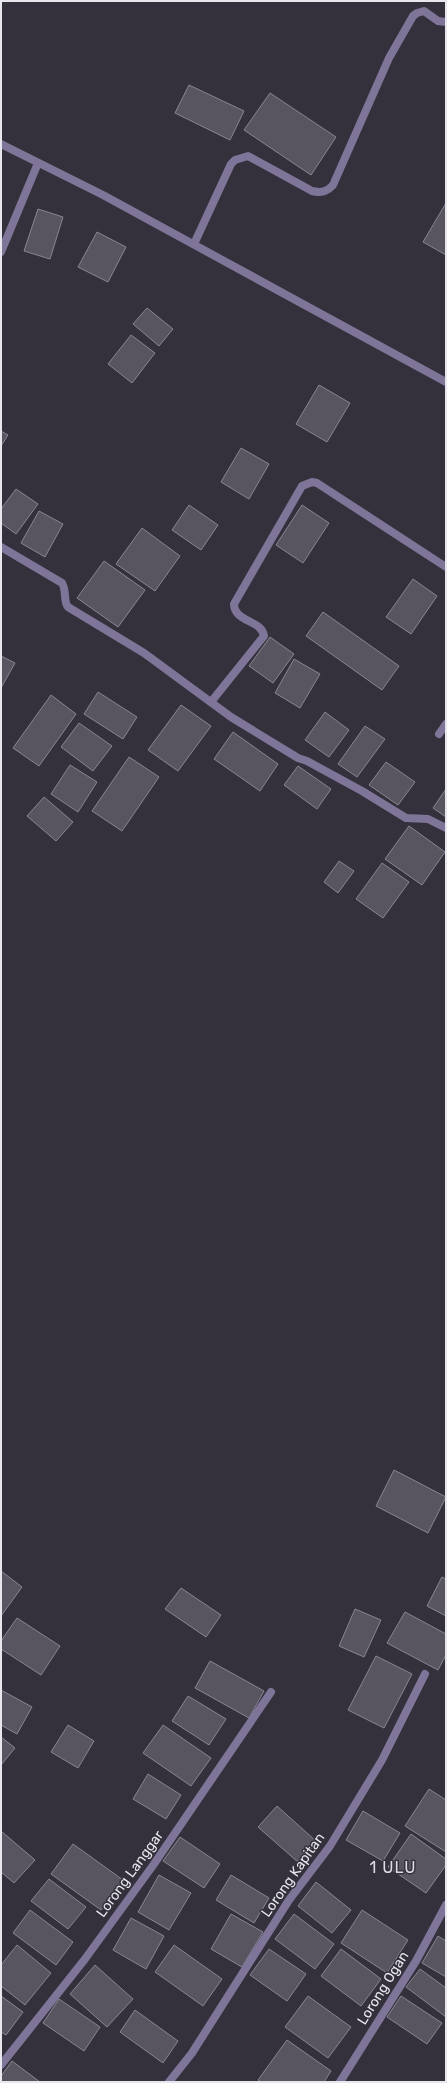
<svg xmlns="http://www.w3.org/2000/svg" width="447" height="2083" font-family="Rubik,sans-serif">
	<style>
		.building { fill: #585561; stroke: #898693 }
		.lines { fill: none; stroke-linecap: round; stroke-linejoin: round }
		.street { stroke: #7f7599; stroke-width: 8 }
		.labels { text-anchor: middle; dominant-baseline: central; stroke-width: 3; stroke-linejoin: round; paint-order: stroke }
		.street-label { font-size: 14px; fill: #e9e7ee; stroke: #34313c }
		.quarter-label { font-size: 16px; letter-spacing: 1px; fill: #dedae8; stroke: #34313c }
	</style>
	<rect width="100%" height="100%" fill="#34313c"/>
	<g class="building">
		<polygon points="189,85 244,111 230,140 175,113"/>
		<polygon points="270,93 336,137 311,175 244,130"/>
		<polygon points="446,203 446,255 423,242"/>
		<polygon points="38,209 63,217 50,259 24,251"/>
		<polygon points="97,232 126,247 108,282 78,267"/>
		<polygon points="147,308 173,329 159,346 133,324"/>
		<polygon points="131,335 155,353 132,383 108,364"/>
		<polygon points="319,385 350,403 327,442 296,424"/>
		<polygon points="1,431 8,435 1,446"/>
		<polygon points="241,448 269,464 249,499 221,482"/>
		<polygon points="16,489 38,504 16,534 1,523 1,509"/>
		<polygon points="189,505 218,525 201,550 172,530"/>
		<polygon points="302,505 329,523 303,563 276,545"/>
		<polygon points="39,511 63,524 45,557 21,543"/>
		<polygon points="142,528 180,556 155,591 116,564"/>
		<polygon points="104,561 145,590 118,627 77,598"/>
		<polygon points="413,579 437,596 411,634 386,617"/>
		<polygon points="323,612 399,666 382,690 306,636"/>
		<polygon points="270,637 294,654 273,683 249,666"/>
		<polygon points="1,656 15,663 1,688"/>
		<polygon points="294,659 320,674 300,708 275,693"/>
		<polygon points="98,692 137,717 123,739 84,714"/>
		<polygon points="51,695 76,714 39,766 13,748"/>
		<polygon points="181,705 211,726 178,771 148,750"/>
		<polygon points="325,712 349,730 329,757 305,740"/>
		<polygon points="79,723 112,746 93,771 61,747"/>
		<polygon points="365,726 385,739 357,777 338,764"/>
		<polygon points="233,732 278,764 260,791 214,759"/>
		<polygon points="129,757 159,777 122,831 92,811"/>
		<polygon points="386,762 415,782 398,805 369,785"/>
		<polygon points="70,765 97,782 78,812 51,794"/>
		<polygon points="298,766 331,789 317,809 284,785"/>
		<polygon points="446,789 446,817 433,808"/>
		<polygon points="44,797 73,822 56,841 27,816"/>
		<polygon points="409,826 445,852 422,885 385,859"/>
		<polygon points="339,861 354,871 338,893 324,882"/>
		<polygon points="382,863 409,882 383,918 356,899"/>
		<polygon points="394,1470 446,1497 428,1533 376,1506"/>
		<polygon points="1,1571 22,1587 1,1616"/>
		<polygon points="442,1577 446,1579 446,1616 427,1606"/>
		<polygon points="181,1588 221,1615 206,1637 165,1609"/>
		<polygon points="355,1609 381,1620 364,1657 339,1646"/>
		<polygon points="405,1612 446,1634 446,1655 438,1670 387,1643"/>
		<polygon points="17,1618 60,1646 41,1675 1,1649 1,1641"/>
		<polygon points="376,1656 412,1674 384,1728 348,1710"/>
		<polygon points="210,1661 264,1691 249,1718 195,1688"/>
		<polygon points="1,1690 32,1707 17,1734 1,1725"/>
		<polygon points="188,1696 226,1719 209,1745 172,1721"/>
		<polygon points="68,1725 94,1741 78,1768 51,1752"/>
		<polygon points="163,1725 211,1758 191,1786 143,1753"/>
		<polygon points="1,1737 15,1748 1,1765"/>
		<polygon points="148,1774 181,1795 166,1819 133,1799"/>
		<polygon points="429,1789 446,1800 446,1852 405,1826"/>
		<polygon points="277,1806 317,1842 299,1863 258,1827"/>
		<polygon points="363,1811 400,1833 383,1861 346,1840"/>
		<polygon points="1,1831 35,1860 14,1883 1,1872"/>
		<polygon points="411,1834 446,1859 446,1865 426,1893 388,1867"/>
		<polygon points="180,1837 220,1864 204,1888 163,1861"/>
		<polygon points="73,1844 123,1880 101,1910 51,1874"/>
		<polygon points="159,1875 191,1893 169,1930 138,1912"/>
		<polygon points="231,1875 269,1898 254,1923 216,1900"/>
		<polygon points="49,1879 86,1907 68,1929 31,1901"/>
		<polygon points="316,1882 351,1910 332,1933 298,1906"/>
		<polygon points="30,1910 73,1942 56,1965 13,1933"/>
		<polygon points="362,1910 408,1940 387,1973 341,1943"/>
		<polygon points="231,1914 263,1932 242,1967 211,1949"/>
		<polygon points="294,1914 334,1944 315,1969 275,1939"/>
		<polygon points="131,1918 164,1936 146,1969 113,1950"/>
		<polygon points="438,1936 446,1941 446,1977 422,1963"/>
		<polygon points="17,1945 51,1973 25,2005 1,1986 1,1965"/>
		<polygon points="174,1945 222,1979 203,2006 155,1972"/>
		<polygon points="269,1949 306,1974 287,2001 250,1975"/>
		<polygon points="341,1949 381,1979 361,2006 321,1976"/>
		<polygon points="95,1965 133,1999 107,2027 70,1994"/>
		<polygon points="420,1969 446,1988 446,2017 406,1987"/>
		<polygon points="1,1996 23,2012 6,2035 1,2032"/>
		<polygon points="308,1996 351,2027 328,2058 285,2027"/>
		<polygon points="401,1996 442,2023 427,2044 387,2017"/>
		<polygon points="59,1999 100,2027 84,2051 43,2023"/>
		<polygon points="135,2010 178,2041 163,2063 120,2032"/>
		<polygon points="287,2040 331,2071 324,2082 261,2082 258,2080"/>
		<polygon points="12,2061 40,2082 1,2082 1,2076"/>
	</g>
	<g class="lines">
		<g class="street">
			<polyline points="1,144 103,195 446,382"/>
			<path d="M 194,244 L 231,164 L 235,160 L 248,156 L 312,191 C 321,193 327,192 333,185 L 389,58 L 413,16 L 417,13 L 424,11 L 438,21 L 446,22"/>
			<polyline points="1,252 38,163"/>
			<path d="M 1,547 L 62,583 C 67,591 63,601 68,607 L 144,653 L 231,717 L 298,758 L 307,761 L 362,791 L 406,818 L 428,819 L 446,828"/>
			<path d="M 211,702 L 264,636 C 262,620 234,622 234,604 L 302,486 L 312,482 L 317,483 L 446,567"/>
			<polyline points="439,734 446,724"/>
			<polyline points="1,2065 85,1959 154,1864 271,1692"/>
			<polyline points="169,2082 192,2053 289,1900 330,1846 382,1760 425,1674"/>
			<polyline points="340,2082 416,1961 446,1905"/>
		</g>
	</g>
	<g class="labels">
		<g class="street-label">
			<text transform="translate(130 1874) rotate(-54)">Lorong Langgar</text>
			<text transform="translate(293 1875) rotate(-55)">Lorong Kapitan</text>
			<text transform="translate(383 1988) rotate(-58)">Lorong Ogan</text>
		</g>
		<g class="quarter-label">
			<text x="393" y="1867">1 ULU</text>
		</g>
	</g>
	<rect width="447" height="2083" fill="none" stroke="#e9e7ee" stroke-width="4"/>
</svg>
